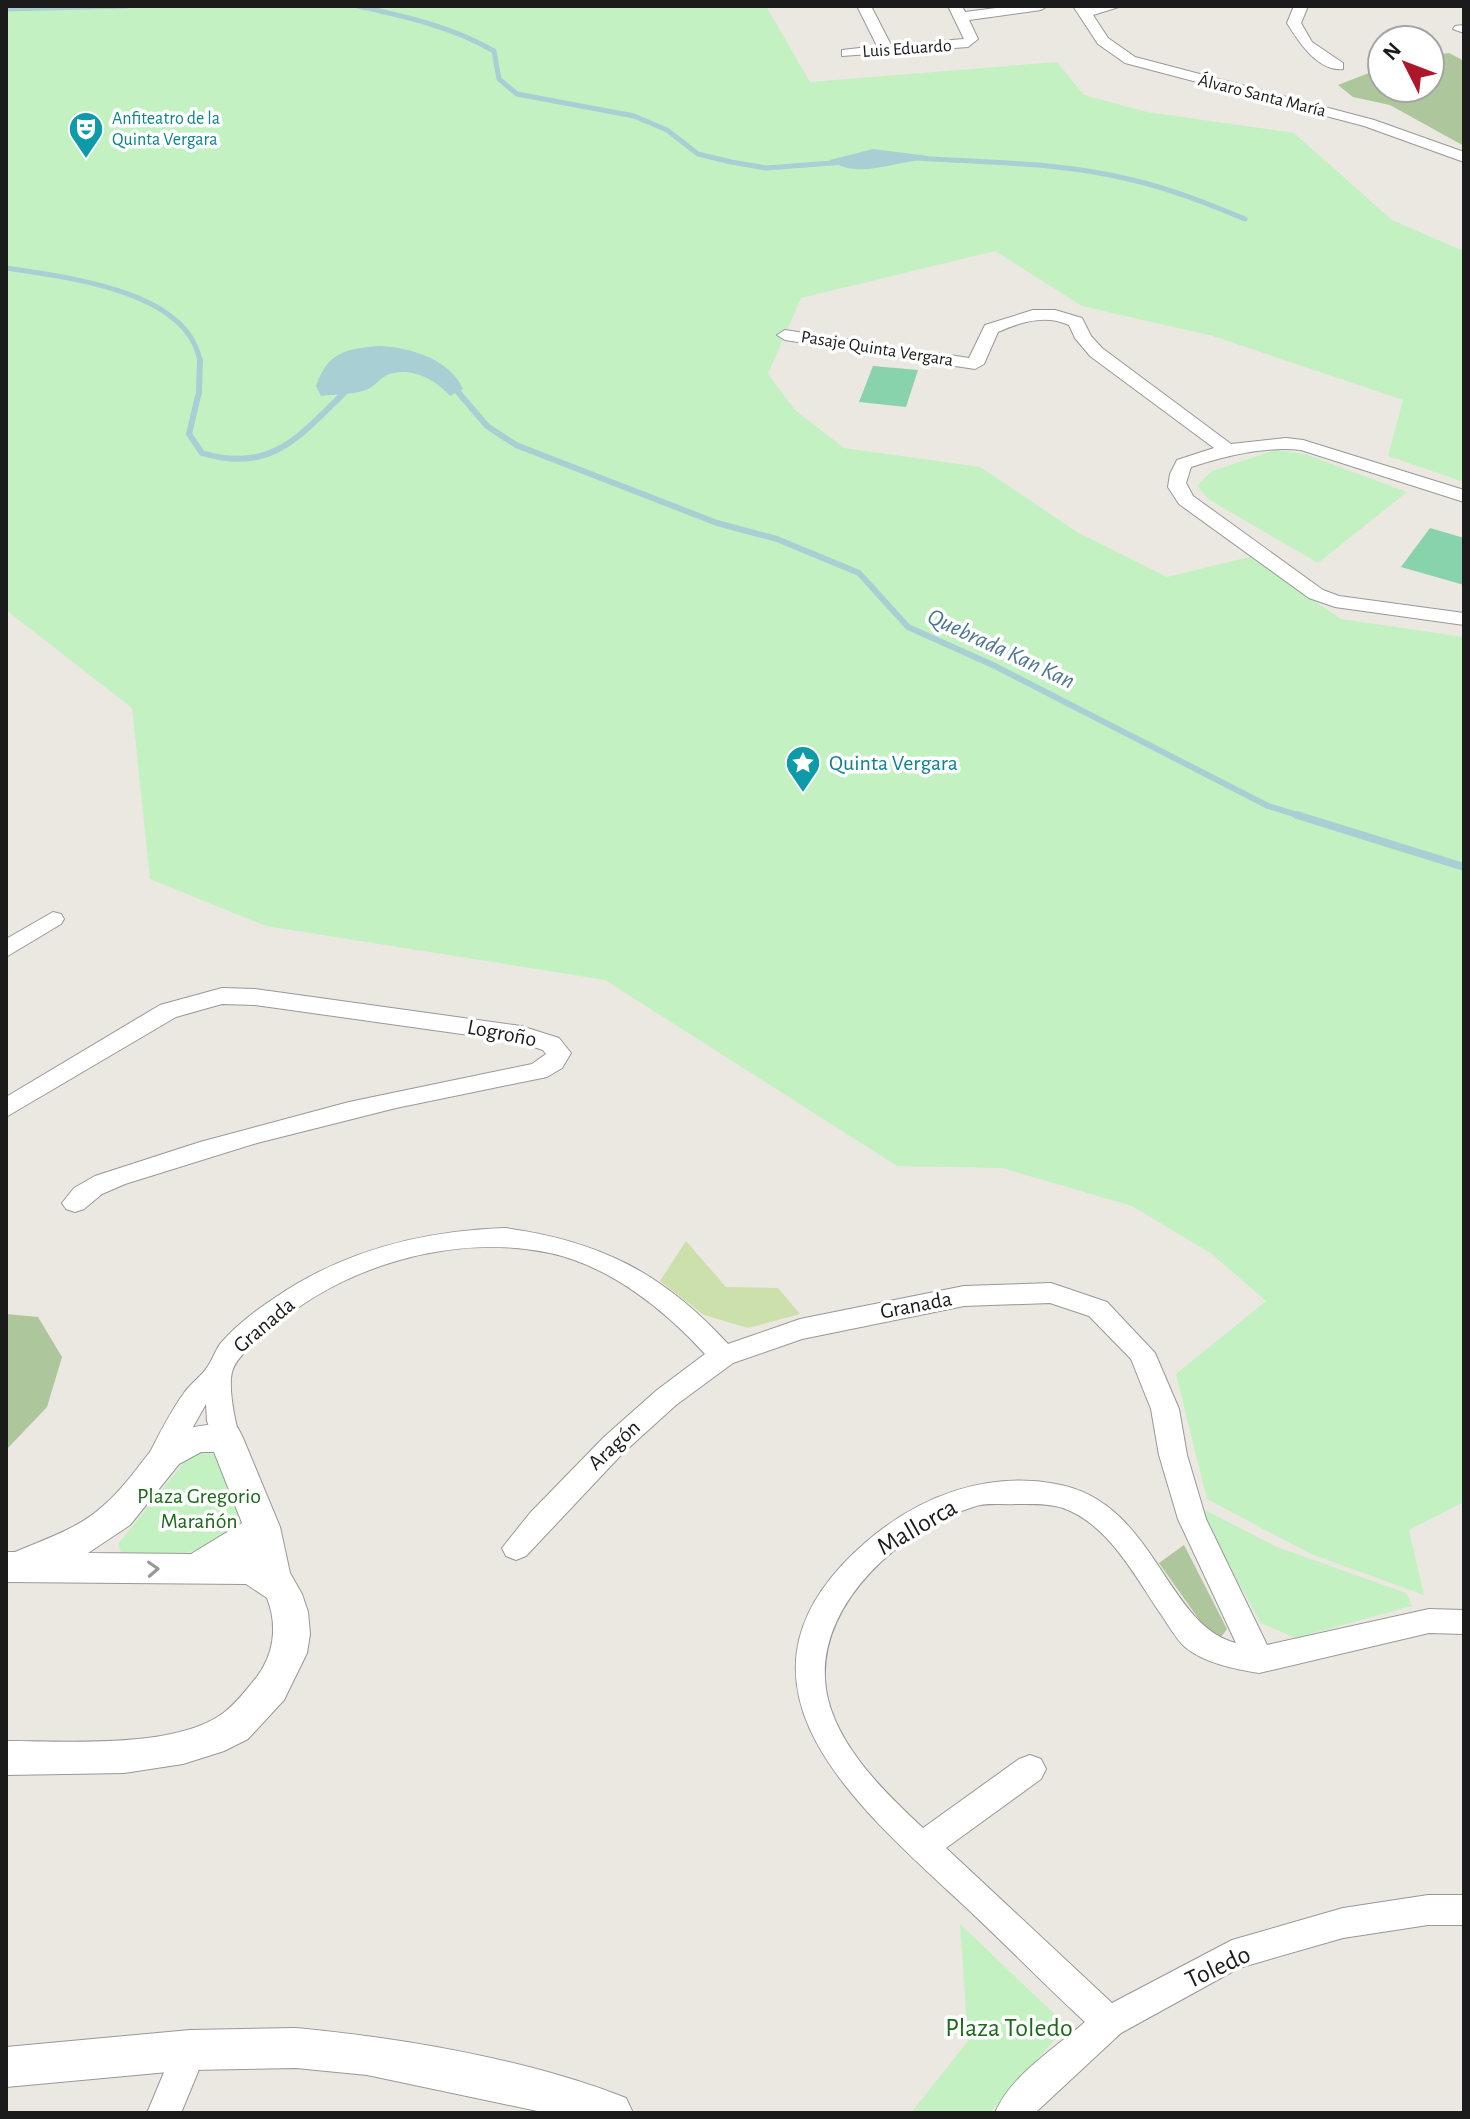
<svg xmlns="http://www.w3.org/2000/svg" width="1470" height="2119" font-family="'Alegreya Sans',sans-serif">
	<style>
		.grass { fill: #cce0ac }
		.forest { fill: #adc69b }
		.park { fill: #c4f1c2 }
		.pitch { fill: #88d2ac }
		.water { fill: #a7cfd4 }
		.lines { fill: none; stroke-linecap: round; stroke-linejoin: round }
		.stream-far2 { stroke: #a7cfd4; stroke-width: 5 }
		.stream-far1 { stroke: #a7cfd4; stroke-width: 6 }
		.stream { stroke: #a7cfd4; stroke-width: 8 }
		.minor-casing { stroke: #989898; stroke-width: 2 }
		.tertiary-casing { stroke: #989898; stroke-width: 2 }
		.minor { fill: #fff; fill-rule: evenodd }
		.tertiary { fill: #fff; fill-rule: evenodd }
		.oneway { stroke: #989898 }
		.labels { text-anchor: middle; dominant-baseline: central; stroke-width: 7; stroke-linejoin: round; paint-order: stroke }
		.far-street-label { font-size: 18px; fill: #1b1b1b; stroke: #fff }
		.far-culture-label { font-size: 18px; fill: #0d838f; stroke: #fff; text-anchor: start }
		.culture-label { font-size: 22px; fill: #0d838f; stroke: #fff; text-anchor: start }
		.street-label { font-size: 22px; fill: #1b1b1b; stroke: #fff }
		.park-label { font-size: 22px; fill: #1b6a18; stroke: #fff }
		.water-label { font-size: 24px; font-style: italic; fill: #4d7790; stroke: #fff }
		.near-street-label { font-size: 26px; fill: #1b1b1b; stroke: #fff }
		.near-park-label { font-size: 26px; fill: #1b6a18; stroke: #fff }
	</style>
	<rect width="100%" height="100%" fill="#ebe7e1"/>
	<polygon class="grass" points="686,1241 726,1287 778,1288 800,1314 748,1328 704,1315 660,1281"/>
	<g class="forest">
		<polygon points="1449,53 1464,61 1464,146 1390,105 1353,97 1338,85 1382,68 1382,88 1430,88 1430,56"/>
		<polygon points="6,1314 38,1317 62,1357 47,1407 6,1450"/>
		<polygon points="1184,1545 1227,1629 1219,1640 1210,1635 1159,1563"/>
	</g>
	<g class="park">
		<polygon points="107,6 766,6 810,82 1057,62 1084,95 1147,112 1294,133 1392,220 1461,250 1464,247 1464,482 1388,456 1403,400 1213,336 1082,306 995,251 801,298 768,374 795,410 844,448 980,467 1077,532 1167,577 1250,557 1341,619 1464,637 1464,1502 1409,1530 1424,1595 1311,1554 1207,1499 1176,1374 1266,1301 1212,1254 1132,1206 1002,1168 897,1166 605,980 266,926 150,879 132,708 6,610 6,8"/>
		<polygon points="1275,450 1305,454 1407,492 1318,563 1208,499 1197,486 1212,471"/>
		<polygon points="213,1450 228,1470 243,1525 213,1547 164,1557 123,1558 118,1544 190,1455"/>
		<polygon points="1195,1505 1277,1547 1406,1593 1412,1606 1295,1638 1261,1623"/>
		<polygon points="960,1924 1067,2026 990,2113 911,2113 968,2041"/>
	</g>
	<g class="pitch">
		<polygon points="873,366 918,370 906,407 859,402"/>
		<polygon points="1430,528 1464,538 1464,585 1401,567"/>
	</g>
	<g class="water">
		<path d="M 873,149 L 928,156 L 926,160 C 895,160 858,181 830,160 Z"/>
		<path d="M 379,346 C 409,347 450,359 463,389 L 450,396 C 435,379 410,366 387,375 C 379,379 374,387 366,390 C 353,395 335,394 321,396 L 316,386 C 328,352 345,349 379,346 Z"/>
	</g>
	<g class="lines">
		<g class="stream-far2">
			<path d="M 358,6 C 406,17 451,26 494,51 L 499,79 L 517,94 L 634,116 L 667,130 L 698,154 L 731,162 L 766,168 L 845,162"/>
			<polyline points="6,9 127,6"/>
			<path d="M 918,158 C 987,163 1060,162 1128,179 C 1169,188 1206,203 1245,219"/>
			<path d="M 6,268 C 64,277 189,290 200,362"/>
		</g>
		<g class="stream-far1">
			<path d="M 200,360 L 199,392 L 189,434 L 202,453 C 270,474 299,437 344,393 L 344,386"/>
			<polyline points="452,385 487,426 516,445 717,523 777,539 859,573 908,627 995,666 1268,806 1304,817"/>
		</g>
		<polyline class="stream" points="1297,815 1464,867"/>
		<defs>
			<g id="minor">
				<polygon points="857,6 871,6 891,45 964,39 948,6 962,6 965,12 1011,6 1048,6 1041,10 969,20 978,39 968,47 842,56 842,50 877,46"/>
				<polygon points="1073,6 1122,6 1093,15 1108,38 1135,57 1374,120 1464,152 1464,162 1364,126 1125,63 1098,44"/>
				<path d="M 1294,6 L 1308,6 L 1301,23 L 1312,42 L 1343,63 L 1343,69 C 1318,72 1298,41 1287,23 Z"/>
				<polygon points="1464,25 1464,33 1453,29 1455,26"/>
				<path d="M 1033,310 L 1055,310 L 1082,318 L 1091,336 L 1102,348 L 1231,444 L 1286,438 L 1303,440 L 1464,490 L 1464,502 L 1301,450 C 1264,446 1226,456 1191,467 L 1186,483 L 1193,496 L 1323,590 L 1339,596 L 1464,613 L 1464,625 L 1335,607 L 1309,598 L 1179,504 L 1168,487 L 1170,474 L 1177,460 L 1214,448 L 1090,356 L 1075,338 L 1069,325 C 1045,314 1021,322 998,332 L 984,364 L 975,369 L 785,340 L 777,335 L 785,330 L 969,358 L 985,325 Z"/>
				<polygon points="53,912 61,914 64,919 61,924 6,957 6,939"/>
				<polygon points="222,988 255,989 521,1026 559,1038 571,1053 562,1068 547,1077 396,1108 257,1143 125,1184 102,1194 84,1209 75,1212 66,1209 62,1203 74,1188 95,1176 200,1142 349,1102 532,1064 546,1054 543,1050 519,1042 255,1005 222,1004 176,1017 6,1117 6,1097 160,1005"/>
				<path d="M 505,1228 C 600,1241 663,1273 728,1344 L 800,1319 L 964,1286 L 1051,1283 L 1107,1302 L 1155,1353 L 1179,1409 L 1187,1455 L 1206,1519 L 1267,1645 L 1429,1609 L 1464,1610 L 1464,1634 L 1429,1633 L 1259,1673 C 1235,1669 1204,1663 1185,1647 C 1175,1638 1168,1624 1160,1613 C 1135,1576 1108,1524 1063,1508 C 1048,1503 1030,1504 1015,1504 C 1001,1505 986,1502 973,1507 C 902,1530 821,1600 825,1679 C 828,1738 883,1791 923,1828 L 1019,1759 L 1030,1755 L 1041,1759 L 1046,1769 L 1041,1779 L 946,1848 L 1112,2003 L 1232,1940 L 1343,1908 L 1428,1895 L 1464,1895 L 1464,1925 L 1428,1925 L 1343,1938 L 1239,1968 L 1121,2033 L 1035,2113 L 995,2113 C 1010,2076 1055,2048 1085,2022 C 1042,1982 1001,1940 958,1900 C 849,1799 709,1678 866,1542 C 919,1496 987,1471 1056,1484 C 1155,1501 1165,1625 1236,1643 L 1178,1519 L 1159,1455 L 1151,1409 L 1131,1359 L 1089,1316 L 1050,1303 L 964,1306 L 802,1339 L 733,1363 L 676,1405 L 623,1453 L 526,1556 L 516,1560 L 506,1556 L 502,1548 L 530,1513 L 604,1437 L 657,1390 L 705,1354 C 665,1310 610,1266 550,1253 C 452,1232 336,1267 263,1336 C 252,1346 236,1357 232,1372 C 228,1388 235,1422 240,1438 L 236,1446 L 226,1449 L 216,1446 L 207,1421 L 206,1404 L 172,1464 L 162,1467 L 152,1464 L 148,1456 C 159,1435 170,1412 184,1393 C 191,1383 202,1376 208,1366 C 213,1359 215,1351 220,1344 C 235,1326 256,1310 276,1297 C 345,1250 422,1231 505,1228 Z"/>
				<polygon points="190,2034 202,2039 207,2050 181,2113 147,2113 178,2039"/>
			</g>
			<g id="tertiary">
				<path d="M 226,1424 L 238,1428 L 243,1438 L 280,1527 L 290,1573 L 302,1594 L 308,1612 L 310,1634 L 307,1653 L 284,1700 L 248,1739 L 224,1751 L 183,1764 L 124,1773 L 6,1775 L 6,1741 C 65,1741 173,1749 222,1714 C 235,1705 246,1690 256,1678 C 274,1655 278,1626 267,1598 L 246,1584 L 6,1582 L 6,1552 L 15,1552 C 45,1539 78,1529 103,1506 C 153,1463 145,1425 226,1424 ZM 201,1452 L 214,1452 L 242,1523 L 191,1554 L 88,1553 L 130,1525 L 179,1464 Z"/>
				<path d="M 296,2028 C 401,2038 528,2059 626,2098 L 633,2113 L 547,2113 L 367,2075 L 296,2068 L 190,2070 L 6,2087 L 6,2047 L 190,2030 Z"/>
			</g>
		</defs>
		<use href="#minor" class="minor-casing"/>
		<use href="#tertiary" class="tertiary-casing"/>
		<use href="#minor" class="minor"/>
		<use href="#tertiary" class="tertiary"/>
	</g>
	<defs><path id="oneway-chevron" d="M-2-3.5L2.5 0L-2 3.5" fill="none" stroke-width="1.6" stroke-linecap="round" stroke-linejoin="round" transform="scale(2)"/></defs>
	<use class="oneway" href="#oneway-chevron" transform="translate(153 1569) rotate(-3)"/>
	<defs>
		<symbol id="theatre-pin" viewBox="-11 -11 22 30"><path d="M0 17L-7.5 6A9.5 9.5 0 1 1 7.5 6Z" fill="#0f9aa8" stroke="#fff"/><path d="M-5-5.5Q0-4 5-5.5V0Q5 5 0 6Q-5 5-5 0ZM-3.3-2.5H-1v1.5H-3.3ZM1-2.5H3.3v1.5H1ZM-2.8 1Q0 5.5 2.8 1Z" fill="#fff"/></symbol>
		<symbol id="sight-pin" viewBox="-11 -11 22 30"><path d="M0 17L-7.5 6A9.5 9.5 0 1 1 7.5 6Z" fill="#0f9aa8" stroke="#fff"/><path d="M0-6L1.8-2.2L6-1.7L2.9 1.2L3.7 5.4L0 3.3L-3.7 5.4L-2.9 1.2L-6-1.7L-1.8-2.2Z" fill="#fff"/></symbol>
	</defs>
	<g fill-rule="evenodd">
		<use href="#theatre-pin" x="66" y="109" width="40" height="54"/>
		<use href="#sight-pin" x="783" y="743" width="40" height="54"/>
	</g>
	<g class="labels">
		<g class="far-street-label">
			<text transform="translate(907 49) rotate(-4)">Luis Eduardo</text>
			<text transform="translate(1262 96) rotate(14)">Álvaro Santa María</text>
			<text transform="translate(877 349) rotate(9)">Pasaje Quinta Vergara</text>
		</g>
		<g class="far-culture-label">
			<text x="112" y="119">Anfiteatro de la<tspan x="112" dy="21">Quinta Vergara</tspan></text>
		</g>
		<g class="culture-label">
			<text x="829" y="763">Quinta Vergara</text>
		</g>
		<g class="street-label">
			<text transform="translate(502 1033) rotate(11)">Logroño</text>
			<text transform="translate(916 1305) rotate(-11)">Granada</text>
			<text transform="translate(264 1325) rotate(-40)">Granada</text>
			<text transform="translate(614 1445) rotate(-43)">Aragón</text>
		</g>
		<g class="park-label">
			<text x="199" y="1496">Plaza Gregorio<tspan x="199" dy="25">Marañón</tspan></text>
		</g>
		<g class="water-label">
			<text transform="translate(1001 649) rotate(25)">Quebrada Kan Kan</text>
		</g>
		<g class="near-street-label">
			<text transform="translate(917 1527) rotate(-30)">Mallorca</text>
			<text transform="translate(1218 1967) rotate(-25)">Toledo</text>
		</g>
		<g class="near-park-label">
			<text x="1009" y="2028">Plaza Toledo</text>
		</g>
	</g>
	<rect width="1470" height="2119" fill="none" stroke="#1b1b1b" stroke-width="16"/>
	<g transform="translate(1406 64) rotate(312)"><circle r="38" fill="#ffffff" stroke="#a4a4a4" stroke-width="2"/>
	<path d="M0-6L14 30L0 20L-14 30Z" fill="#ae172a"/>
	<text y="-12" font-size="22" font-weight="bold" text-anchor="middle" fill="#1b1b1b">N</text>
	</g>
</svg>
